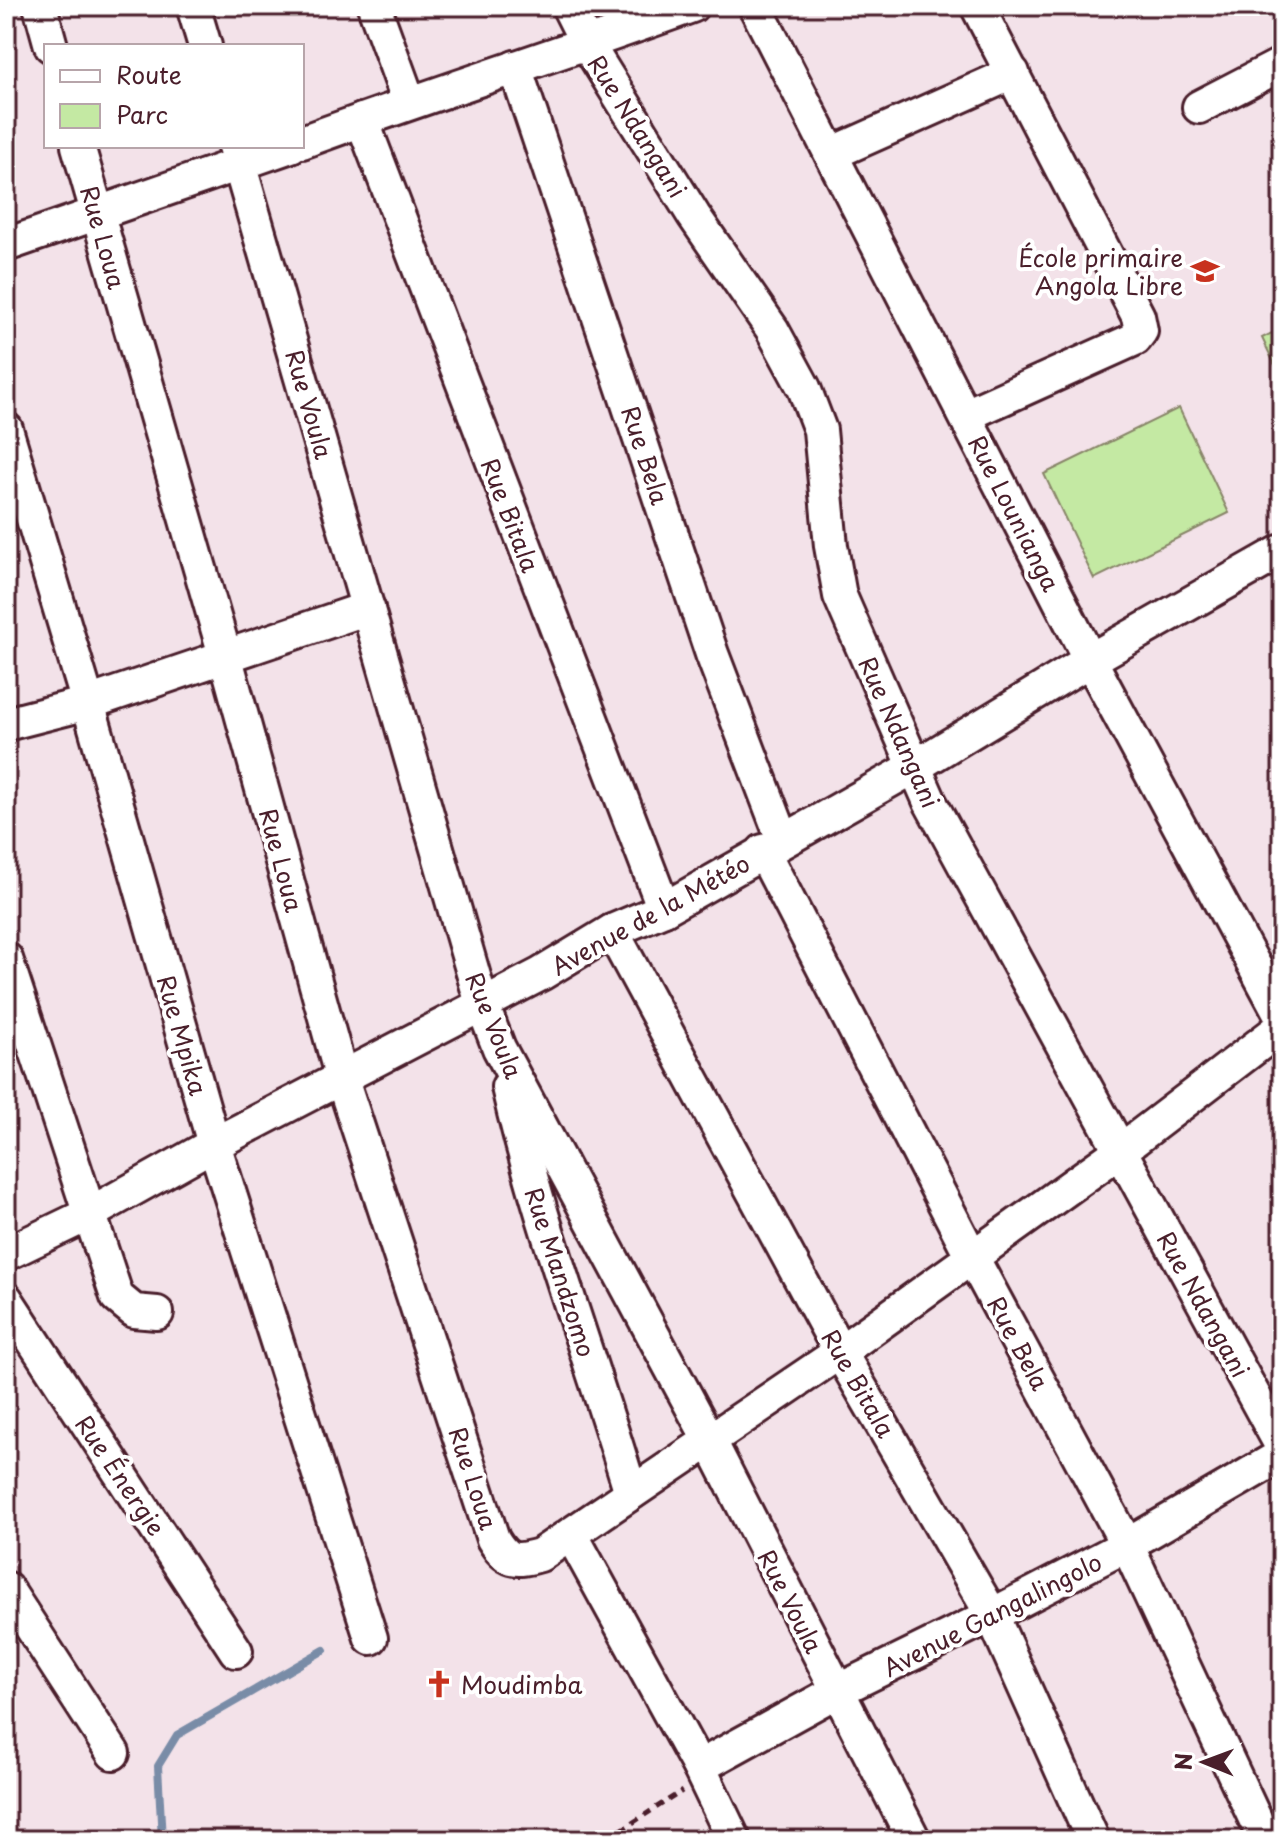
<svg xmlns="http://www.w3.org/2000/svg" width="1288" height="1846" font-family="'Playpen Sans',sans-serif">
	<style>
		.green { fill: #c4e9a3; stroke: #878467; stroke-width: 2 }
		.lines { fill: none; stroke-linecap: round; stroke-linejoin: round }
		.stream { stroke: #798ca7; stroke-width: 8 }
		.minor-casing { stroke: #4a1f2b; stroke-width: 38 }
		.path { stroke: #4a1f2b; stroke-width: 5; stroke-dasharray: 8 6; stroke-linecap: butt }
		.minor { stroke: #fff; stroke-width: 32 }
		.labels { text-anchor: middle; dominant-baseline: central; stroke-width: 8; stroke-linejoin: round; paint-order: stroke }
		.street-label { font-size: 24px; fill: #4a1f2b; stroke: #fff }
		.poi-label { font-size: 24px; fill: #4a1f2b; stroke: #fff; text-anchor: end }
	</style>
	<rect width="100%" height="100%" fill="#f3e2e9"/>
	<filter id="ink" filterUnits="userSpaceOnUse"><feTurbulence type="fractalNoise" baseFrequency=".0125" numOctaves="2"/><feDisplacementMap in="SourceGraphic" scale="16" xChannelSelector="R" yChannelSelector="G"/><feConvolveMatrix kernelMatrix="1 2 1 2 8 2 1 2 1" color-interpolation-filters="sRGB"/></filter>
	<g filter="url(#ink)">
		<g class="green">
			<polygon points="1282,328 1282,380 1262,338"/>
			<polygon points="1179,408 1229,513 1094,579 1044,474"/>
		</g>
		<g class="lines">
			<polyline class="stream" points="162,1840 158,1766 177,1735 324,1650"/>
			<defs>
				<g id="minor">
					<polyline points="40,6 51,46"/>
					<polyline points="193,6 205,46"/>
					<polyline points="374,6 409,102"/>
					<polyline points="568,6 587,44 694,216 772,329 804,388 820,430 831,546 840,596 930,802 1282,1447"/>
					<polyline points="755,6 1090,660 1282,1017"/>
					<polyline points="515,67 712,654 783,840"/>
					<polyline points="1199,107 1282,64"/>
					<polyline points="362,120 664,909"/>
					<path d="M 302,142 C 431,94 563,53 692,6"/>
					<path d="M 78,146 L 225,655 L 342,1079 L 493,1539 C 507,1562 515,1562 540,1555 L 840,1352 L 1120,1151 L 1282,1027"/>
					<polyline points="234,146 482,1004 499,1048 709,1439 914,1840"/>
					<polyline points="831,154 1013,73"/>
					<polyline points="6,245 291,146"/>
					<polyline points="966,415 1135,339 1141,331 1138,316 977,6"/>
					<polyline points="6,429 88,703 214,1144 371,1638"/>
					<polyline points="6,724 88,703 368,608"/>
					<polyline points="763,851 972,1257 1127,1545 1265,1840"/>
					<polyline points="612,931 840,1352 992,1615 1093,1840"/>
					<polyline points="6,959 117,1297 134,1311 157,1313"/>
					<path d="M 508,1087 C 539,1225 591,1357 631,1493"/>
					<polyline points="6,1254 89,1214 214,1144 541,974 612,931 664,909 914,767 1090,660 1282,551"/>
					<polyline points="6,1299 236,1651"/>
					<polyline points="571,1534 699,1767 734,1840"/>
					<polyline points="6,1588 113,1753"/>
					<polyline points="699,1767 837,1691 992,1615 1127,1545 1282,1455"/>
				</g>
			</defs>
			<use href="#minor" class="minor-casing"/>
			<polyline class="path" points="609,1838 682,1791"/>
			<use href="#minor" class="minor"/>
		</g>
	</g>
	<defs>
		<symbol id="school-bare" viewBox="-9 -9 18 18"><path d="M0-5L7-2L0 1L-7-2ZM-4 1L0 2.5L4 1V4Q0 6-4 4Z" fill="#c8321e" stroke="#fff" stroke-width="2.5" paint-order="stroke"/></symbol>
		<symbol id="church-bare" viewBox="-9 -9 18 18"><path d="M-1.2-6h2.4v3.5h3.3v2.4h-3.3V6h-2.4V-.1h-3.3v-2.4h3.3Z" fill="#c8321e" stroke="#fff" stroke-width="2.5" paint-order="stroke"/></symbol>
	</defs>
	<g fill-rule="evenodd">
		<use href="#school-bare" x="1185" y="251" width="40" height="40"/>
		<use href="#church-bare" x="419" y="1664" width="40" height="40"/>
	</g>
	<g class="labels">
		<g class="street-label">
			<text transform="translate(638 126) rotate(58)">Rue Ndangani</text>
			<text transform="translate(104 237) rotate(74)">Rue Loua</text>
			<text transform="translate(310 404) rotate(74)">Rue Voula</text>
			<text transform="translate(646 455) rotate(72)">Rue Bela</text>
			<text transform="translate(1015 513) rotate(63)">Rue Lounianga</text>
			<text transform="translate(511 515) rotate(69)">Rue Bitala</text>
			<text transform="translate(900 732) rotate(66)">Rue Ndangani</text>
			<text transform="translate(282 860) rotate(75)">Rue Loua</text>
			<text transform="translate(650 914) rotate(-29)">Avenue de la Météo</text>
			<text transform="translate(495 1025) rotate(68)">Rue Voula</text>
			<text transform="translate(183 1035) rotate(74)">Rue Mpika</text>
			<text transform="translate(561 1272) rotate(72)">Rue Mandzomo</text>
			<text transform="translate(1204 1304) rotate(61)">Rue Ndangani</text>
			<text transform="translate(1019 1343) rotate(62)">Rue Bela</text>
			<text transform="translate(859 1383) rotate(60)">Rue Bitala</text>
			<text transform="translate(121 1475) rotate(56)">Rue Énergie</text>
			<text transform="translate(474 1478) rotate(72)">Rue Loua</text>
			<text transform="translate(791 1601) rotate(63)">Rue Voula</text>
			<text transform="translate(992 1614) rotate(-27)">Avenue Gangalingolo</text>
		</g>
		<g class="poi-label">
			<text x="1183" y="257">École primaire<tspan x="1183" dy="28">Angola Libre</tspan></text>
			<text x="461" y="1684" text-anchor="start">Moudimba</text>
		</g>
	</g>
	<rect width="1288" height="1846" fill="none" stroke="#fff" stroke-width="32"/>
	<rect x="16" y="16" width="1256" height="1814" fill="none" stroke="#4a1f2b" stroke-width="3" filter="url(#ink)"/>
	<rect x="44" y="44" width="260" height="104" fill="#ffffff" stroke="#b7a5aa" stroke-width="2"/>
	<rect x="60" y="70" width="40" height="12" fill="#ffffff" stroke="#b7a5aa" stroke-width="2"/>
	<text x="116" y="84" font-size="24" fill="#4a1f2b">Route</text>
	<rect x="60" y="104" width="40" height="24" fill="#c4e9a3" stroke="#b7a5aa" stroke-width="2"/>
	<text x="116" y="124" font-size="24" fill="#4a1f2b">Parc</text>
	<g transform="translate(1204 1762) rotate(271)" stroke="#ffffff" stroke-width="6" paint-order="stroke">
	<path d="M0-6L14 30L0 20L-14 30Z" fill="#4a1f2b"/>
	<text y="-12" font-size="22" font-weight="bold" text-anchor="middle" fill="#4a1f2b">N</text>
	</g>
</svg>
